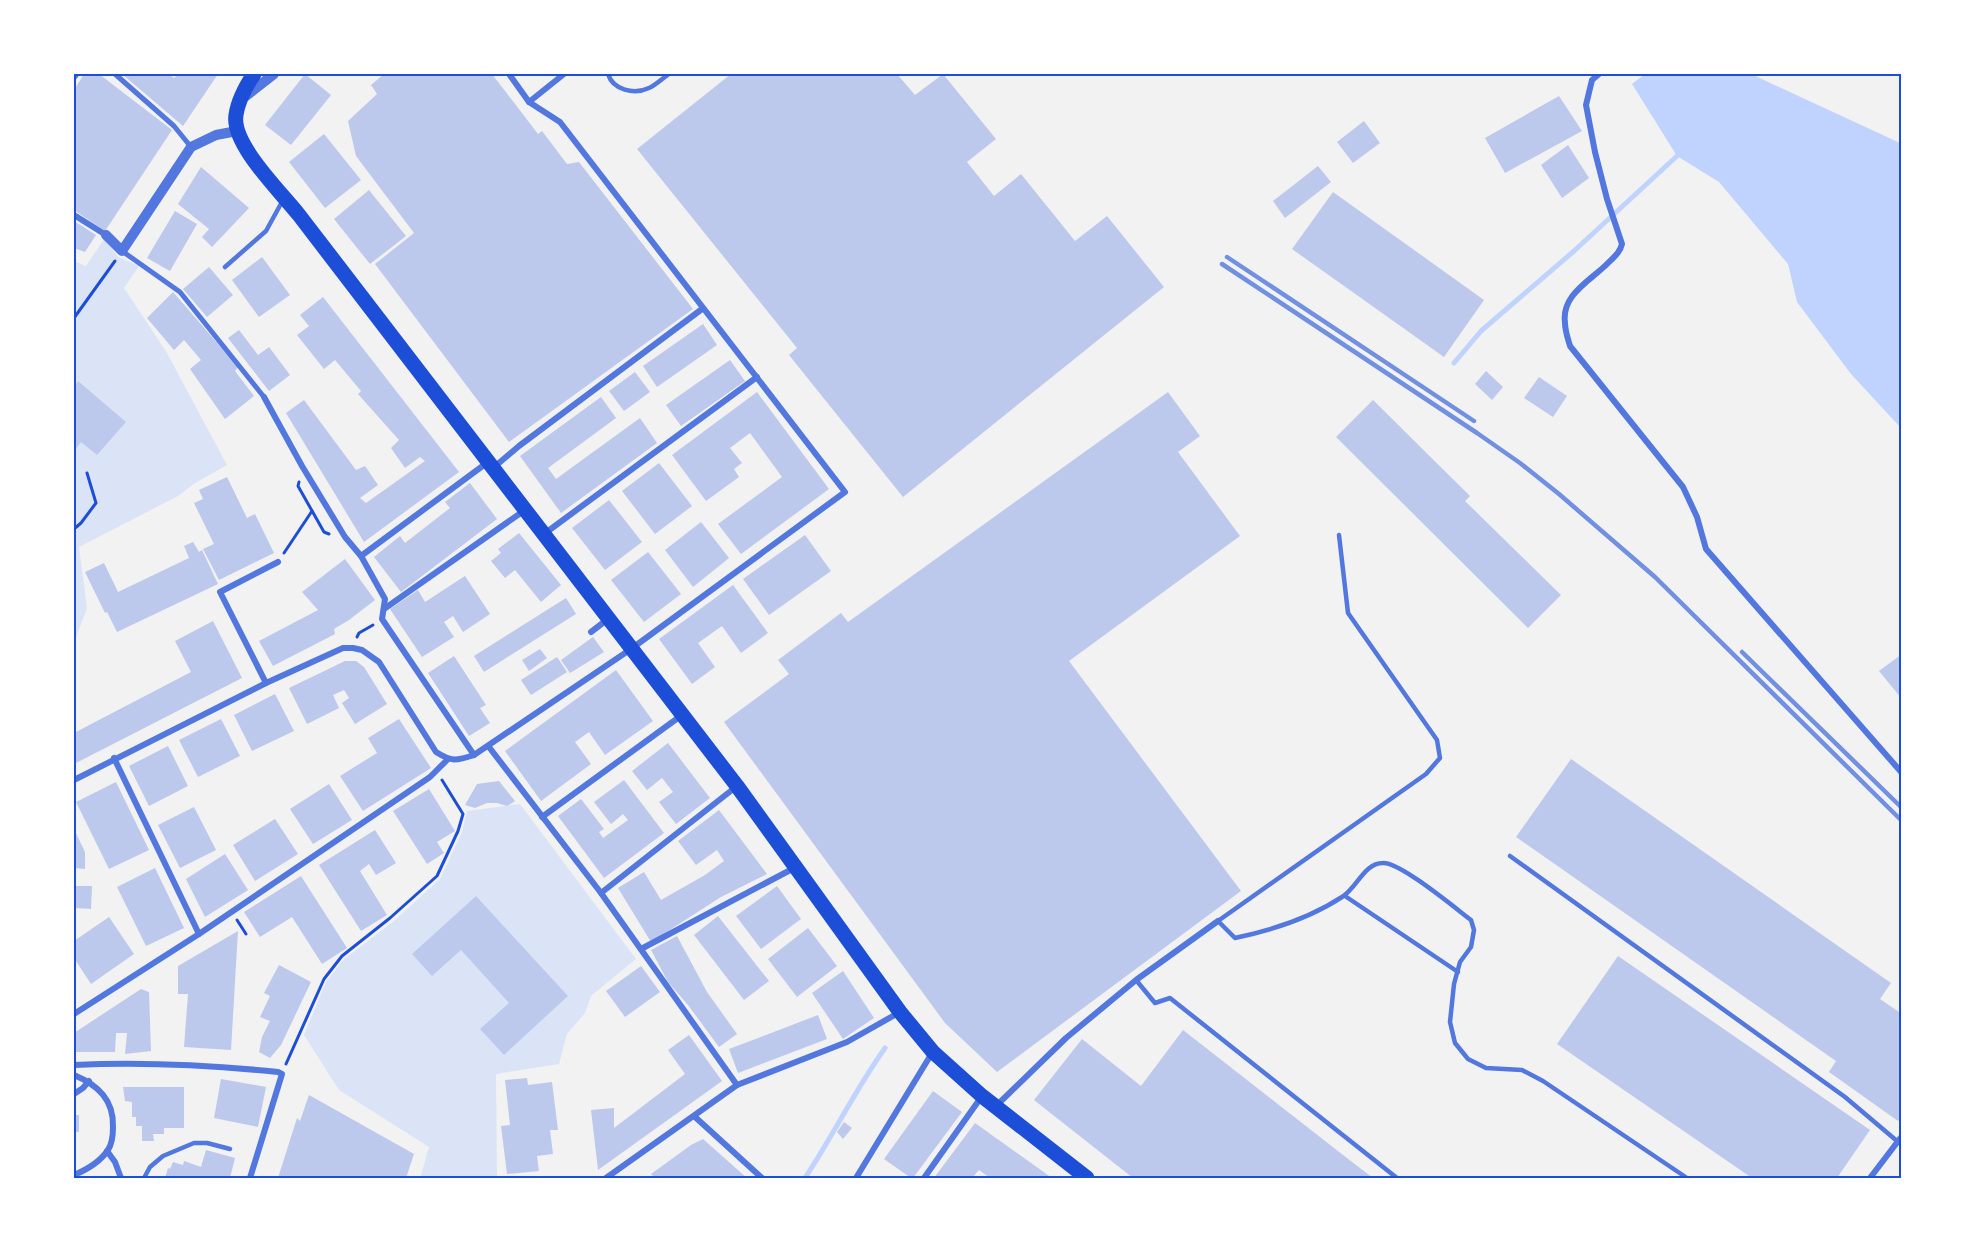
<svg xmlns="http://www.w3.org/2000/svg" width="1975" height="1252" font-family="Merriweather,serif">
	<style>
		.green { fill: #dbe4f7 }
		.water { fill: #bfd3fe }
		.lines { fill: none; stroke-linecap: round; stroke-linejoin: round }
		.stream { stroke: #bfd3fe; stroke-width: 5 }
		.building { fill: #bdc9ec }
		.path { stroke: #1d4ed8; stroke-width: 3 }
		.service { stroke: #5277de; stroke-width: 4.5 }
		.pedestrian { stroke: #5277de; stroke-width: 5 }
		.minor { stroke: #5277de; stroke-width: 6 }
		.tertiary { stroke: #5277de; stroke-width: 10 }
		.primary { stroke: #1d4ed8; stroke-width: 15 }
		.rail { stroke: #7290e2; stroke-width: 4.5 }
		.neatline { fill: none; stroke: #1d4ed8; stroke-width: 2 }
	</style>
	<rect width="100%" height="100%" fill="#f2f2f2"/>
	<g class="green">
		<polygon points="104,239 118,257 139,266 124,288 167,353 227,465 195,483 178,496 79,547 87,608 74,643 74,261 86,266"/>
		<polygon points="520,804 636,959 591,996 585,1013 567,1034 559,1064 496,1074 497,1178 420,1178 429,1147 339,1090 304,1035 326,982 343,960 394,921 440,879 462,832 467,811"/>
	</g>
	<polygon class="water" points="1645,74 1751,74 1900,143 1901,141 1901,428 1851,374 1797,302 1788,264 1719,182 1677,156 1632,84"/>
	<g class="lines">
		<g class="stream">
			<polyline points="1454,363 1481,331 1574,251 1677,156"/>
			<path d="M 805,1178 C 833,1136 855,1090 885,1048"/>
		</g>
	</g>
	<g class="building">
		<polygon points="84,74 99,74 172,130 105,231 74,210 74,90"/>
		<polygon points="122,74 168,74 174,78 179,74 218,74 183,126"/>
		<polygon points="305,74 331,95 291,145 265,125"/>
		<polygon points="384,74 492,74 538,134 542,131 567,164 579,162 693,309 509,442 375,264 414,233 356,156 348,121 377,94 371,85"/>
		<polygon points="731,74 897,74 915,95 943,74 996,139 967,162 994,196 1021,174 1075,241 1107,216 1164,287 903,497 789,355 797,348 637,149"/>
		<polygon points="1559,96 1582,131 1505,173 1485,138"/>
		<polygon points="1364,121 1380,143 1353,163 1337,142"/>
		<polygon points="324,134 361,180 325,208 289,162"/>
		<polygon points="1568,145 1589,178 1562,198 1541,165"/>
		<polygon points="1318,166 1331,182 1285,218 1273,201"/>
		<polygon points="201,167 249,208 212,247 202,237 209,229 178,204"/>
		<polygon points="369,190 406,236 370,264 334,219"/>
		<polygon points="1333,192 1484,300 1444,357 1292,249"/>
		<polygon points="175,211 197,224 170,271 147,258"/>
		<polygon points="74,221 96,235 85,252 74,248"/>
		<polygon points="262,257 290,295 259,317 232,280"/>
		<polygon points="209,267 233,295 207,317 183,289"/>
		<polygon points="173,292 238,367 235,371 254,396 225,419 190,369 201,360 184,340 174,350 147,318"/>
		<polygon points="323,297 459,472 364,542 286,413 304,400 356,470 365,466 378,485 360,498 366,503 425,461 420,457 405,468 391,448 399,440 358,394 361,391 335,360 324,369 297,335 309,326 300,315"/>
		<polygon points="703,324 717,345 657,387 643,366"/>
		<polygon points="239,330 258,355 269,347 290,375 269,391 228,338"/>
		<polygon points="730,360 745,381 681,426 666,405"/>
		<polygon points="1486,371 1503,387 1492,400 1475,384"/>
		<polygon points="635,372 650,392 624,411 609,391"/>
		<polygon points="1539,377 1567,396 1553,417 1524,398"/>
		<polygon points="78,381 126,422 97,455 81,442 74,451 74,387"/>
		<polygon points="757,392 829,489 741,554 718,524 782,477 750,433 730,448 742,463 734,469 739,477 706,501 672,455"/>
		<polygon points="1168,392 1200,436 1178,452 1240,536 1069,661 1241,891 997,1072 945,1023 724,722 789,674 778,660 841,613 848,622"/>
		<polygon points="601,397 616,418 548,468 556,479 640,418 657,443 561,513 520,456"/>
		<polygon points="1373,400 1470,496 1465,501 1561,595 1528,628 1336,437"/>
		<polygon points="659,463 692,506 655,534 622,491"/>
		<polygon points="227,477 247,518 255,514 274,553 219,580 203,549 214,544 194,503 203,499 199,490"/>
		<polygon points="470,483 497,519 401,592 374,557 400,536 405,543 450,508 445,502"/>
		<polygon points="609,500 642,542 605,570 572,528"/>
		<polygon points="701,522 729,558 693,587 665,550"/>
		<polygon points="519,533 561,585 541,602 515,570 505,578 491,561 501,553 498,549"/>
		<polygon points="805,535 831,571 769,615 743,579"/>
		<polygon points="193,542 199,552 202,550 218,584 117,632 107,612 105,613 85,572 104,563 118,592 189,558 184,546"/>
		<polygon points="648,552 681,594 644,622 611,580"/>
		<polygon points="345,559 375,600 349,620 334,629 335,634 273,666 259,641 318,610 302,592"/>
		<polygon points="465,576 490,614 463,632 453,616 444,622 454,637 422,657 390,609 418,590 425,602"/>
		<polygon points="733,585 768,633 741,653 722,626 698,643 715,667 692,684 659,639"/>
		<polygon points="566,598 576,614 484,672 474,656"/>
		<polygon points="213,621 242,678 74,764 74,733 191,672 175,641"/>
		<polygon points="593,637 604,652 570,673 561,660"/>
		<polygon points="540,649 547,658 529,671 522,660"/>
		<polygon points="1902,654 1902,699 1879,671"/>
		<polygon points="454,656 486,705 480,708 490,723 469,736 428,673"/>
		<polygon points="557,657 567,672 531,695 521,680"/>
		<polygon points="345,661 356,661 364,667 387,704 355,724 342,703 349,698 344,690 333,695 339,708 307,724 289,688"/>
		<polygon points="616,670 653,721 605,755 589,732 575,742 591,764 541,801 505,751"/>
		<polygon points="275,694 294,731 252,751 234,715"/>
		<polygon points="221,719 240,756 198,777 179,740"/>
		<polygon points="399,719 431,768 363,811 340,776 377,753 368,738"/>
		<polygon points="668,743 710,798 676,824 659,802 673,792 662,778 647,790 632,771"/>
		<polygon points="168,746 188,786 149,806 129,766"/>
		<polygon points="1571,759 1891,983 1880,999 1902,1014 1902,1116 1898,1121 1829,1072 1836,1061 1516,837"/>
		<polygon points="624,780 664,833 604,878 558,816 581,799 604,829 599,832 603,838 628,820 623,814 611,824 594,802"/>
		<polygon points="499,781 515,801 507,806 497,803 487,803 475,808 465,805 477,784"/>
		<polygon points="116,782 149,850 109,869 76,802"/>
		<polygon points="329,784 352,820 313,844 290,809"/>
		<polygon points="429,789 455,831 437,842 444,853 427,864 393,811"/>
		<polygon points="194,807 216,850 180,868 158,825"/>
		<polygon points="719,810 767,874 721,897 651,942 618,888 644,872 661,900 705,875 724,861 717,850 696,865 678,841"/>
		<polygon points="275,819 298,854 255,881 233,845"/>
		<polygon points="74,829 85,852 85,869 74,868"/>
		<polygon points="375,830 396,863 376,875 369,864 360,871 387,915 361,931 319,865"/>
		<polygon points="225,854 248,890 205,917 186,879"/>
		<polygon points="155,868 184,928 146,946 117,887"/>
		<polygon points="301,876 347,948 322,964 292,917 260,937 244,912"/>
		<polygon points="74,886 92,886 91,909 74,908"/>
		<polygon points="777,886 801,919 761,949 736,916"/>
		<polygon points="476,896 568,996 504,1055 480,1029 509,1003 461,950 432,976 412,954"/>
		<polygon points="718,916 769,981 744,1000 694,935"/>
		<polygon points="109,917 134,954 91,984 74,958 74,941"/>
		<polygon points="808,928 837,966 797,997 768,959"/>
		<polygon points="238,931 231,1050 184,1047 188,994 178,994 178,966"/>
		<polygon points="677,936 707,992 737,1034 719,1047 688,1005 668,982 651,950"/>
		<polygon points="1618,956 1870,1130 1837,1178 1752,1178 1557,1044"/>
		<polygon points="279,965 311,982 281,1045 270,1058 259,1052 262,1037 270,1021 260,1017 270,996 264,993"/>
		<polygon points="641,966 660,992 625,1017 606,991"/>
		<polygon points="843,971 874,1018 843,1039 812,993"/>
		<polygon points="141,989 149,992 151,1051 125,1054 127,1033 116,1033 115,1052 74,1052 74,1033"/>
		<polygon points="818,1015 827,1039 738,1073 729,1049"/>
		<polygon points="1183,1030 1343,1155 1373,1178 1133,1178 1034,1100 1082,1039 1141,1086"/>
		<polygon points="689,1035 722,1081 598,1170 591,1110 614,1108 614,1128 685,1074 668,1050"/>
		<polygon points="527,1078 528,1085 552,1082 558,1130 550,1130 553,1154 537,1156 539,1171 507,1174 501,1126 510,1125 505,1080"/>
		<polygon points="221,1079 266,1087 258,1127 214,1118"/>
		<polygon points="123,1087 184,1087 184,1128 164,1128 164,1134 153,1134 154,1141 142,1141 142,1126 136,1126 136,1117 132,1117 132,1102 125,1101"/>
		<polygon points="933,1091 962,1112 913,1178 911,1178 884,1159"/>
		<polygon points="309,1095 414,1154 406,1178 278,1178 297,1118 300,1121"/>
		<polygon points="74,1115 79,1115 79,1132 76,1132 76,1141 74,1141"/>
		<polygon points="844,1122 852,1128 843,1139 837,1132"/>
		<polygon points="975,1123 1052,1178 990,1178 979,1170 972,1178 934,1178"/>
		<polygon points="703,1139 747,1178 655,1178 651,1174 691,1145"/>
		<polygon points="206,1150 235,1158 230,1178 165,1178 168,1168 170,1169 173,1162 183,1165 184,1161 201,1167"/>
	</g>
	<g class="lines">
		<g class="path">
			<polyline points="74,318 115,261"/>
			<polyline points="299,482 298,486 324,532 329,534"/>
			<polyline points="74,529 81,523 96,503 87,473"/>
			<polyline points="284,553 312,511"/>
			<polyline points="357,637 359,633 373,625"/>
			<polyline points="237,920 246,934"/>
			<polyline points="286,1064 324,979 342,956 390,918 437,876 458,831 463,814 442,780"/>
		</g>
		<g class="service">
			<path d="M 608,74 C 613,90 634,95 649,88 C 656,85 663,78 669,74"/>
			<polyline points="225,267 266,231 283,200"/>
			<path d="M 1339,535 L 1348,613 L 1437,740 L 1440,758 L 1426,774 L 1218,921 L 1235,938 C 1273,930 1310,918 1342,897 C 1357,888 1364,863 1383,863 C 1400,862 1455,908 1471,920 L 1474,930 L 1471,947 L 1460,962 L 1454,984 L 1450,1022 L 1455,1043 L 1468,1059 L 1486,1068 L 1522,1070 L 1543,1081 L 1687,1178"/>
			<polyline points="1510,856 1845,1097 1897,1141"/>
			<polyline points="1345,896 1458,972"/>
			<polyline points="1136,980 1155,1003 1170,998 1397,1178"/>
			<polyline points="144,1178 150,1167 163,1156 194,1143 207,1143 230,1149"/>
		</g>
		<g class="pedestrian">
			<polyline points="115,74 174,126 191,147"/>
			<polyline points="74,78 77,74"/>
			<polyline points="122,251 180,292 264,397"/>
		</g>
		<g class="minor">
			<path d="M 1599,74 L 1592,80 L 1586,105 L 1595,152 L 1607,199 L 1622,244 C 1620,252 1615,256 1609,262 C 1592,280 1561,294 1565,323 C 1565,331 1568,339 1570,346 L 1683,487 L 1697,517 L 1706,549 L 1902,773"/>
			<polyline points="529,102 564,74"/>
			<polyline points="74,215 106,235"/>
			<polyline points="264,397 302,466 345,537 361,556 385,599 382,619 474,755"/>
			<polyline points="493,468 519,446 702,309"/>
			<polyline points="544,534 757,377"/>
			<polyline points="361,556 488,462"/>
			<polyline points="384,609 525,510"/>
			<polyline points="591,632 608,619"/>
			<polyline points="266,683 220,592 278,562"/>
			<polyline points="489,747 601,893 737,1085"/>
			<polyline points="114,758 199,934"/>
			<path d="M 74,780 L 266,683 L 343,648 L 353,648 L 362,650 L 379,662 L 436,752 C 452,762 456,761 474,755 L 631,649 L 845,492 L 560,122 L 529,102 L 509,74"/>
			<polyline points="542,817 682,715"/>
			<polyline points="601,893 737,786"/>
			<polyline points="641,949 796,867"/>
			<polyline points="74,1014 199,934 430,777 448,759"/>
			<path d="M 74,1065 C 142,1062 210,1065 278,1072 L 282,1074 L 250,1178"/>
			<path d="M 74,1075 C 98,1085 114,1100 113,1127 C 113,1135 112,1144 108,1150 C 100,1162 86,1170 74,1175"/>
			<polyline points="74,1094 83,1088 89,1081"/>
			<polyline points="995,1107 1066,1038 1136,980 1218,921"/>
			<polyline points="694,1116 762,1178"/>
			<polyline points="107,1151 115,1162 121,1178"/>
			<polyline points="606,1178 737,1085 847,1042 900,1012"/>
			<polyline points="856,1178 932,1053"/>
			<polyline points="924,1178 982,1096"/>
			<polyline points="1870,1178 1902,1136"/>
		</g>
		<g class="tertiary">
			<polyline points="242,99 274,74"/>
			<polyline points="106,235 122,251 191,147 216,135 237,131"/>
		</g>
		<path class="primary" d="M 254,74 C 246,86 238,101 236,115 C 231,144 281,192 299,215 L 737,786 L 900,1012 L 933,1052 L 982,1096 L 1087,1178"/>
		<g class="rail">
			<polyline points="1227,257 1474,421"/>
			<polyline points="1222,264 1477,433 1520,463 1559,494 1655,577 1902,821"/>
			<polyline points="1742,652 1902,808"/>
		</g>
	</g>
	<rect width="1975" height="1252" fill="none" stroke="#ffffff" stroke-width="150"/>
	<rect x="75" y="75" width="1825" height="1102" class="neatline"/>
</svg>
